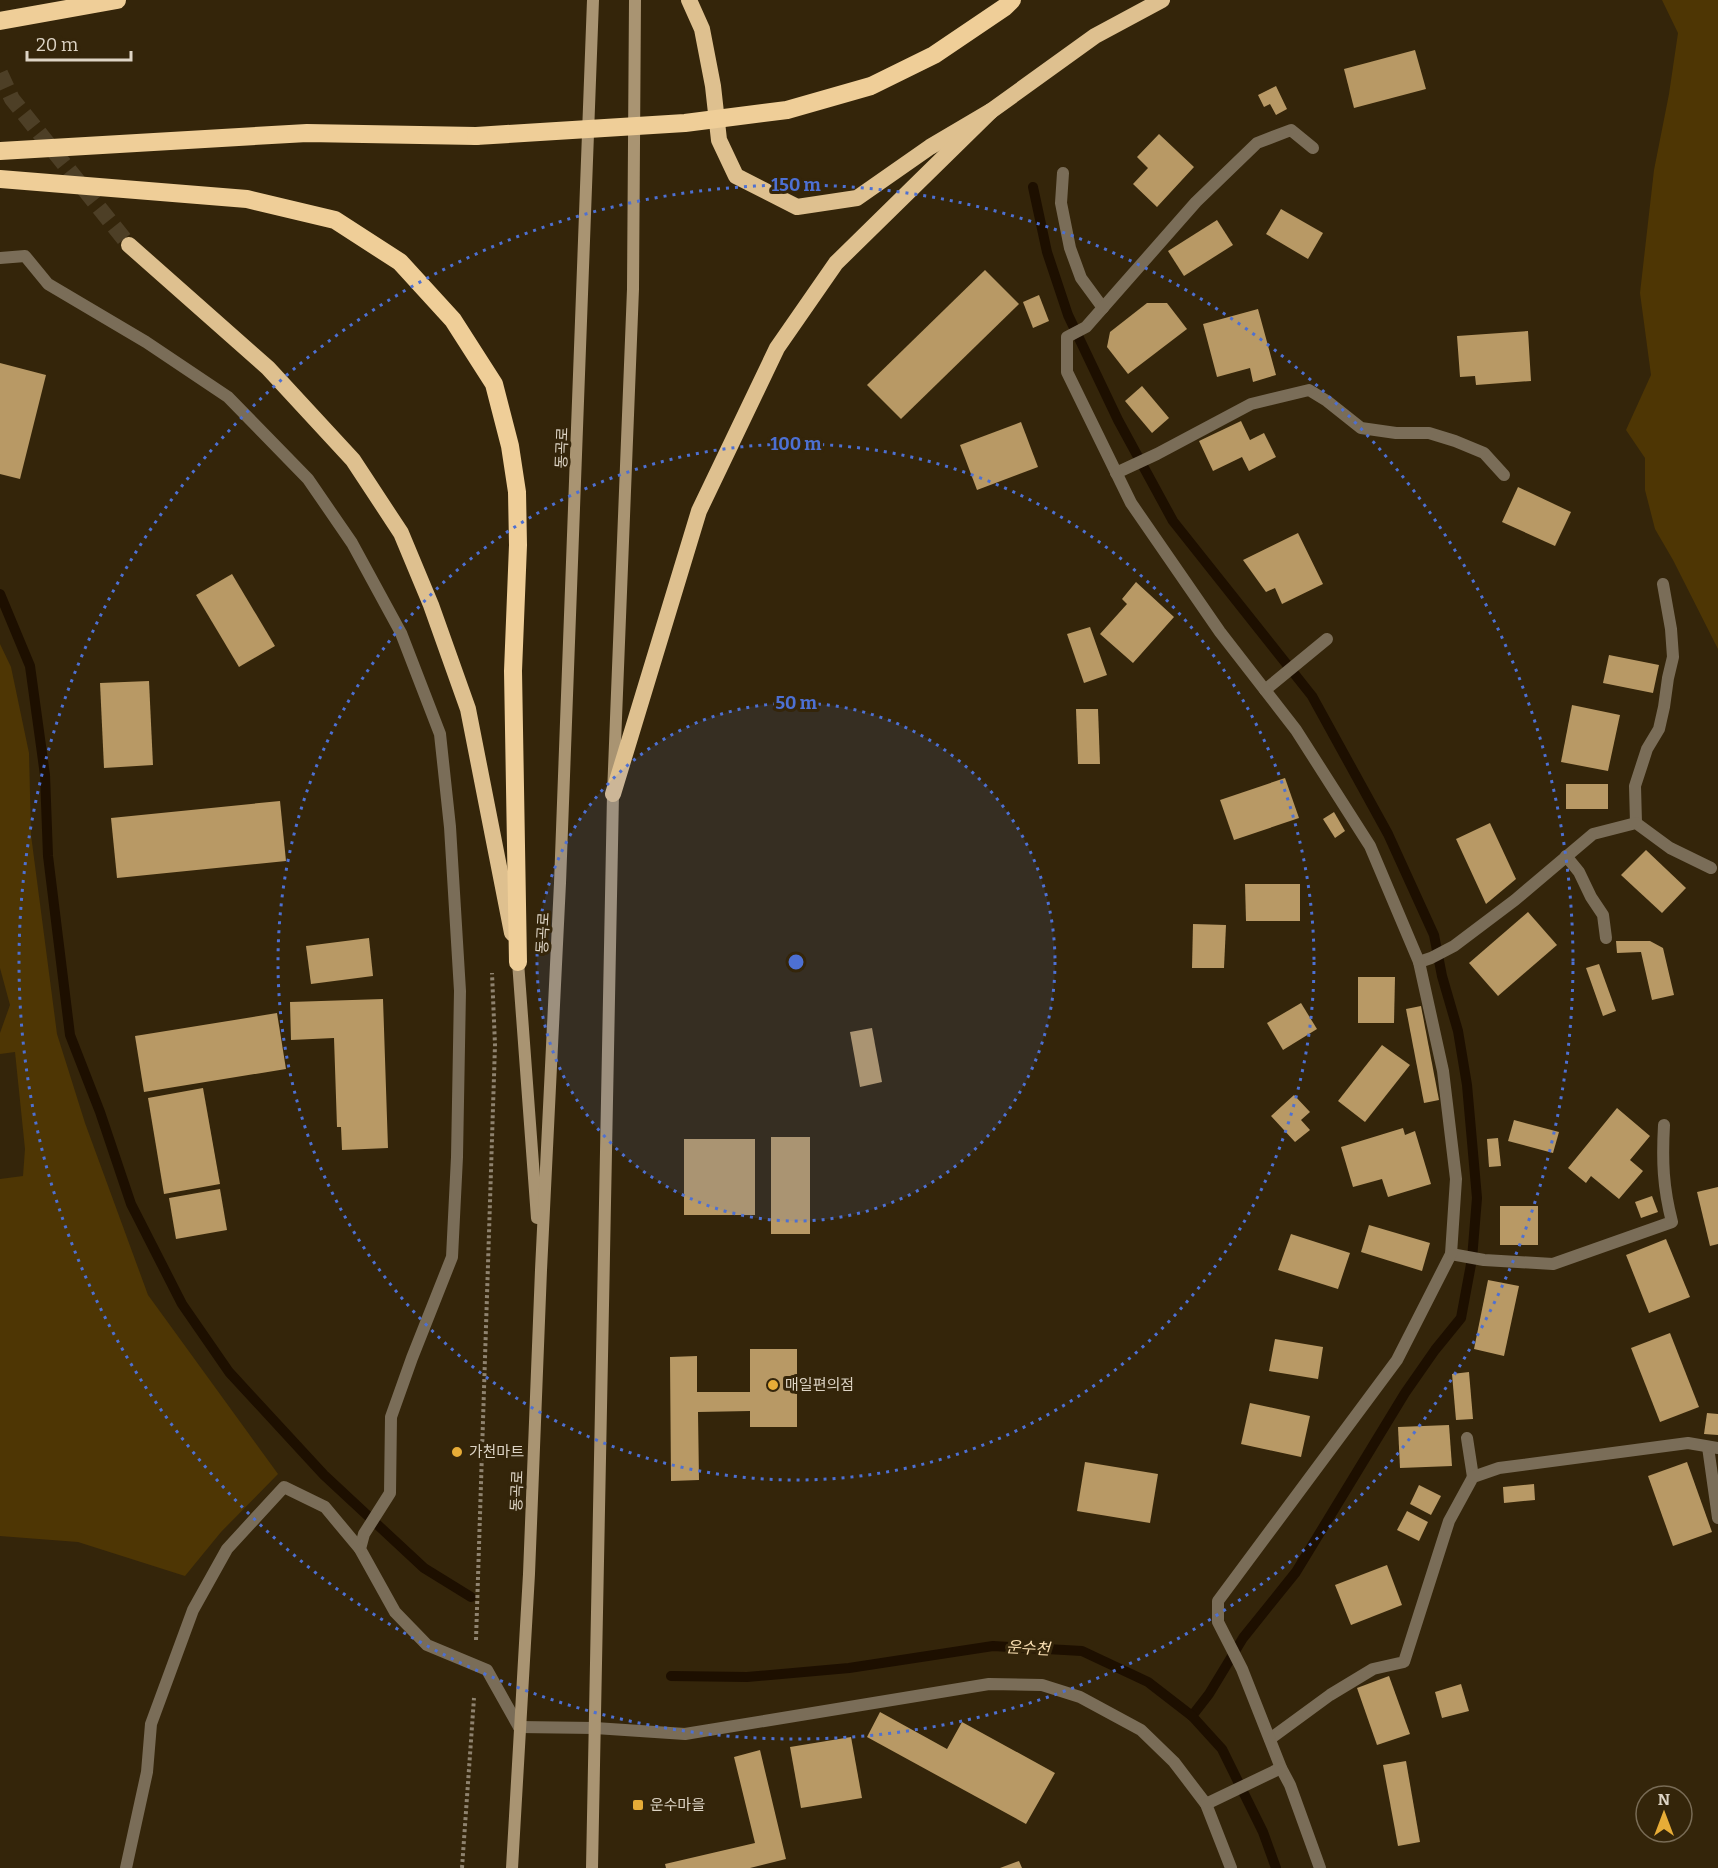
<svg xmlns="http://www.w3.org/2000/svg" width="1718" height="1868" font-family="Bitter,'Noto Sans KR',serif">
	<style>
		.green { fill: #4e3604 }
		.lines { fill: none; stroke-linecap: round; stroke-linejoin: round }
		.stream { stroke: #1d0f00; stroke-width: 10 }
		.building { fill: #b89965 }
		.trunk-tunnel { stroke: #4d3f26; stroke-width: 16; stroke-dasharray: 16 8; stroke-linecap: butt }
		.path { stroke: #8f836f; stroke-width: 4; stroke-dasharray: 3 3; stroke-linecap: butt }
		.service { stroke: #7a6d58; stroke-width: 12 }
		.minor { stroke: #7a6d58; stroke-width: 12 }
		.secondary { stroke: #a99472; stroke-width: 12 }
		.trunk { stroke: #dec08f; stroke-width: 16 }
		.motorway { stroke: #efce98; stroke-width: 18 }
		.motorway-bridge { stroke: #efce98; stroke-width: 18 }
		.ring { fill: none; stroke: #4d70d3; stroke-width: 3; stroke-dasharray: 3 6 }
		.poi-dot { fill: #e7ac37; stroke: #34250a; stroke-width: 2 }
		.labels { text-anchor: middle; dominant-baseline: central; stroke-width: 6; stroke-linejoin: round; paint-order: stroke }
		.street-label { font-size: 15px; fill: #ddd4c5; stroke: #34250a }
		.poi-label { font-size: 15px; fill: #ddd4c5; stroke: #34250a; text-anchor: start }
		.water-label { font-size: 16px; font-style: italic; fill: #fadfb2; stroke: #34250a }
		.centre { fill: #4d70d3; stroke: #34250a; stroke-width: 3 }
		.ring-label { font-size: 18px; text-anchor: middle; font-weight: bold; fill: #4d70d3; stroke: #34250a; stroke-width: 6; stroke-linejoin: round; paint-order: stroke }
	</style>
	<rect width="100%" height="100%" fill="#34250a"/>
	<g class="green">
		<polygon points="1662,0 1718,0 1718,649 1673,560 1655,529 1645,490 1645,458 1626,430 1651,375 1640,293 1654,170 1669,94 1678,33"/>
		<polygon points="0,644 11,667 29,753 31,835 57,1034 85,1123 148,1295 278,1474 221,1532 185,1576 78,1542 0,1536 0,1179 23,1176 25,1149 15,1052 0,1054 0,1033 10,1005 0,968"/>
	</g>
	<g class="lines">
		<g class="stream">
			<polyline points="1033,187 1047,252 1068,315 1118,420 1173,521 1312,696 1388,834 1434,935 1442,976 1458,1031 1467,1085 1477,1198 1472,1259 1461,1318 1435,1350 1405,1393 1296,1572 1243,1638 1209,1694 1192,1716"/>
			<polyline points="0,594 30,666 45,775 48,856 70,1035 100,1112 131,1204 182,1304 229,1372 324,1475 424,1568 471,1597"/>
			<polyline points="671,1676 747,1677 849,1668 993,1646 1082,1651 1148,1682 1192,1716 1222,1749 1263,1832 1276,1868"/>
		</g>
	</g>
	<g class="building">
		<polygon points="1415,50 1426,89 1354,108 1344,69"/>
		<polygon points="1276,86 1287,109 1276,115 1270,104 1264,107 1258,95"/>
		<polygon points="1159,134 1194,167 1157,207 1133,184 1148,168 1137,157"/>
		<polygon points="1281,209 1323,233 1308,259 1266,234"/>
		<polygon points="1217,220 1233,245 1184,276 1168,251"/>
		<polygon points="985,270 1019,304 901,419 867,385"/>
		<polygon points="1039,295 1049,321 1033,328 1023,302"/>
		<polygon points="1147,303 1167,303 1187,329 1128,374 1107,347 1110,332"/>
		<polygon points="1258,309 1276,375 1253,382 1250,368 1217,377 1203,324"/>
		<polygon points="1528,331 1531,381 1476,385 1475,376 1460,377 1457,336"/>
		<polygon points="0,363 46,375 20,479 0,474"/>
		<polygon points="1142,386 1169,418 1152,433 1125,401"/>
		<polygon points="1241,421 1250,440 1264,433 1276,457 1249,471 1242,457 1213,471 1199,441"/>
		<polygon points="1021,422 1038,467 977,490 960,445"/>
		<polygon points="1518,487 1571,512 1555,546 1502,522"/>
		<polygon points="1298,533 1323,584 1282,604 1275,588 1266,592 1243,560"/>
		<polygon points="232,574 275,646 239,667 196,595"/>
		<polygon points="1136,582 1174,617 1133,663 1100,634 1127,604 1122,599"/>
		<polygon points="1090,627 1107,675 1084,683 1067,634"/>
		<polygon points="1609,655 1659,665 1653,693 1603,683"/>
		<polygon points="149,681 153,765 104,768 100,683"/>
		<polygon points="1572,705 1620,715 1608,771 1561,762"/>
		<polygon points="1076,709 1098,709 1100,764 1078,764"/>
		<polygon points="1285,778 1299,818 1234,840 1220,800"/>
		<rect x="1566" y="784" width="42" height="25"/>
		<polygon points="280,801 286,861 117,878 111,818"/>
		<polygon points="1334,812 1345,831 1335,838 1323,819"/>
		<polygon points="1490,823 1516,879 1486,904 1456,839"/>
		<polygon points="1646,850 1686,888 1662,913 1621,875"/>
		<polygon points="1245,884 1300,884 1300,921 1246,921"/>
		<polygon points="1528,912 1557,945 1498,996 1469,963"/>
		<polygon points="1193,924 1226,925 1224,968 1192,968"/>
		<polygon points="369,938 373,976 311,984 306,946"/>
		<polygon points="1616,941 1650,941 1663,948 1674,995 1652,1000 1641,952 1617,953"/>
		<polygon points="1599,964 1616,1011 1603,1016 1586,968"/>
		<polygon points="1358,977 1395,977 1394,1023 1358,1023"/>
		<polygon points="383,999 388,1148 342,1150 341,1127 337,1127 334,1038 291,1040 290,1002"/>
		<polygon points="1301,1003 1317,1029 1283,1050 1267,1023"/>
		<polygon points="1421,1006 1439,1100 1424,1103 1406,1009"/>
		<polygon points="277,1013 286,1069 144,1092 135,1036"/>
		<polygon points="872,1028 882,1082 860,1087 850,1032"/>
		<polygon points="1382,1045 1410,1065 1365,1122 1338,1101"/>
		<polygon points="203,1088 220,1184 164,1194 148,1098"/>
		<polygon points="1294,1095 1310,1112 1301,1120 1310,1130 1295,1142 1271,1116"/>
		<polygon points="1617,1108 1650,1136 1630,1160 1643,1171 1619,1199 1591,1176 1586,1183 1568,1168"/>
		<polygon points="1514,1120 1559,1132 1553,1153 1508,1141"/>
		<polygon points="1403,1128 1405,1135 1415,1131 1431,1184 1388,1197 1382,1179 1353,1187 1341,1147"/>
		<rect x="771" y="1137" width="39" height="97"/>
		<polygon points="1498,1138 1501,1166 1489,1167 1487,1139"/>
		<rect x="684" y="1139" width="71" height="76"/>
		<polygon points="1718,1187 1718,1244 1710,1246 1697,1192"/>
		<polygon points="220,1189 227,1230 176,1239 169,1198"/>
		<polygon points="1652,1196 1658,1212 1641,1218 1635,1202"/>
		<rect x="1500" y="1206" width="38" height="39"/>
		<polygon points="1369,1225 1430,1243 1422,1271 1361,1252"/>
		<polygon points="1291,1234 1350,1253 1338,1289 1278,1270"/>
		<polygon points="1666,1239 1690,1297 1649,1313 1626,1255"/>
		<polygon points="1488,1280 1519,1286 1504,1356 1474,1349"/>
		<polygon points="1670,1333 1699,1407 1660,1422 1631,1348"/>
		<polygon points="1275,1339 1323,1347 1318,1379 1269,1371"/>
		<polygon points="750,1349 797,1349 797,1427 750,1427 750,1411 698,1412 699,1480 671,1481 670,1357 697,1356 697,1392 750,1392"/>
		<polygon points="1469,1372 1473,1419 1456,1420 1452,1374"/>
		<polygon points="1250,1403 1310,1416 1301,1457 1241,1444"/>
		<polygon points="1707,1413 1718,1414 1718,1435 1704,1434"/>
		<polygon points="1449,1425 1452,1466 1400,1468 1398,1427"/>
		<polygon points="1085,1462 1158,1474 1150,1523 1077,1511"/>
		<polygon points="1687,1462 1712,1532 1673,1546 1648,1476"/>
		<polygon points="1534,1484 1535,1500 1504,1503 1503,1487"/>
		<polygon points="1419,1485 1441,1496 1431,1515 1410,1504"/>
		<polygon points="1407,1511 1428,1522 1419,1541 1397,1530"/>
		<polygon points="1387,1565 1402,1605 1351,1625 1335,1585"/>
		<polygon points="1389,1676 1410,1734 1377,1745 1357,1688"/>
		<polygon points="1461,1684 1469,1711 1442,1718 1435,1692"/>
		<polygon points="880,1712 947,1749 962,1722 1055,1773 1026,1824 867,1737"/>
		<polygon points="851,1737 862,1798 801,1808 790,1747"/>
		<polygon points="760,1750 786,1859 750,1868 666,1868 665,1864 755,1843 734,1757"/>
		<polygon points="1406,1761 1420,1842 1398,1846 1383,1765"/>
		<polygon points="1019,1861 1022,1868 1000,1868"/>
	</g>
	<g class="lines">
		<polyline class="trunk-tunnel" points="0,73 12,99 129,245"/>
		<g class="path">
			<polyline points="476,1640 495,1045 492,973"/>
			<polyline points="462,1868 474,1698"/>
		</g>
		<g class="service">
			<polyline points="1063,173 1061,203 1070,248 1081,278 1103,308"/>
			<polyline points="0,258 25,256 48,284 146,342 228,397 308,479 352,543 401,633 440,734 450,827 460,991 457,1157 452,1257 412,1358 391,1417 390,1493 364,1534 360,1549 395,1612 427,1645 487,1670 519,1727"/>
			<polyline points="1116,473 1157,454 1251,404 1309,390 1327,401 1361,428 1396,433 1429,433 1455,441 1484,453 1504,475"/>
			<polyline points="1265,690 1327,639"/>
			<polyline points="1636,823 1635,786 1647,749 1659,729 1664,707 1668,678 1673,657 1671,629 1663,584"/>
			<polyline points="1566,856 1579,872 1591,897 1603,915 1606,938"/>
			<polyline points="1419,962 1431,958 1454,946 1515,900 1593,834 1636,823 1670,848 1711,868"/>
			<path d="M 1451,1254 L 1484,1260 L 1553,1264 L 1672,1222 C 1663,1187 1662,1161 1664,1125"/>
			<polyline points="1467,1438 1473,1477"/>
			<polyline points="1708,1447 1718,1518"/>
			<polyline points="1270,1739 1330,1695 1373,1669 1404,1662 1449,1521 1473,1477 1499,1468 1688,1443 1718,1448"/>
			<polyline points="126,1868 147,1772 151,1724 193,1610 227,1549 284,1487 325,1507 360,1549"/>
		</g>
		<g class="minor">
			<polyline points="1313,148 1291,130 1257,143 1196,202 1086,327 1067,337 1067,372 1131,503 1220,632 1296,730 1370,846 1419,962 1443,1071 1456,1179 1451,1254 1397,1360 1218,1601 1218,1622 1242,1669 1281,1768 1290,1785 1320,1868"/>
			<polyline points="519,1727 595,1728 685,1734 989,1684 1042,1685 1080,1697 1141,1730 1174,1762 1206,1804 1231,1868"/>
			<polyline points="1206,1804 1281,1768"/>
		</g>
		<g class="secondary">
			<polyline points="518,962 537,1218"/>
			<polyline points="512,1868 529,1574 541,1270 560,883 593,0"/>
			<polyline points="592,1868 613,794 633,289 635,0"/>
		</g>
		<g class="trunk">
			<polyline points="689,0 702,29 713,86 719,140 736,176 797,207 857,198 930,147 991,111 1095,36 1162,0"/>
			<polyline points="129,245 268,368 353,460 401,533 431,605 468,709 512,933"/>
			<polyline points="613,794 699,511 777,348 836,263 991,111"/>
		</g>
		<g class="motorway">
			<polyline points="0,21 117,0"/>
			<polyline points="0,151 307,133 476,136"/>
			<polyline points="0,179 247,199 335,220 400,262 453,320 494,384 510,446 517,492 518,545 513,671 518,962"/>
		</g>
		<polyline class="motorway-bridge" points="476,136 685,123 787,110 871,86 934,55 1005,7 1012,0"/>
	</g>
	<circle cx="796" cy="962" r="259" fill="#4d70d3" fill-opacity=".12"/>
	<g class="ring">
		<circle cx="796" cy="962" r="259"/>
		<circle cx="796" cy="962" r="518"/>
		<circle cx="796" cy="962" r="777"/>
	</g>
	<g class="poi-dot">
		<circle cx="773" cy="1385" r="6"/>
		<circle cx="457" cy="1452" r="6"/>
		<rect x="632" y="1799" width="12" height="12" rx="3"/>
	</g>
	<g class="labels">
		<g class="street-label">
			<text transform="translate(562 448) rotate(-88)">동곡로</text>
			<text transform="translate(543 933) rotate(-87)">동곡로</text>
			<text transform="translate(517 1491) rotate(-88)">동곡로</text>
		</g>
		<g class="poi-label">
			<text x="785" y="1385">매일편의점</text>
			<text x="469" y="1452">가천마트</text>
			<text x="650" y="1805">운수마을</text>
		</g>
		<g class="water-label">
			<text transform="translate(1028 1648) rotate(3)">운수천</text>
		</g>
	</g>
	<circle cx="796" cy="962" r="9" class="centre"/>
	<g class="ring-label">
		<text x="796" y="191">150 m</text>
		<text x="796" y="450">100 m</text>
		<text x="796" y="709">50 m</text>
	</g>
	<g transform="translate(1664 1814)"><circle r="28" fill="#34250a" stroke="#786b55" stroke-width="1.5"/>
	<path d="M0-4.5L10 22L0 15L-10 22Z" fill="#e7ac37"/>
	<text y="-9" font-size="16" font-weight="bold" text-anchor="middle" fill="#ddd4c5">N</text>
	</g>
	<path d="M27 51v9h104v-9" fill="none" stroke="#ddd4c5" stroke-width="3"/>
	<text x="36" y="51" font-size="18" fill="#ddd4c5" stroke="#34250a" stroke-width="4.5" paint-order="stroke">20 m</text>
</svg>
